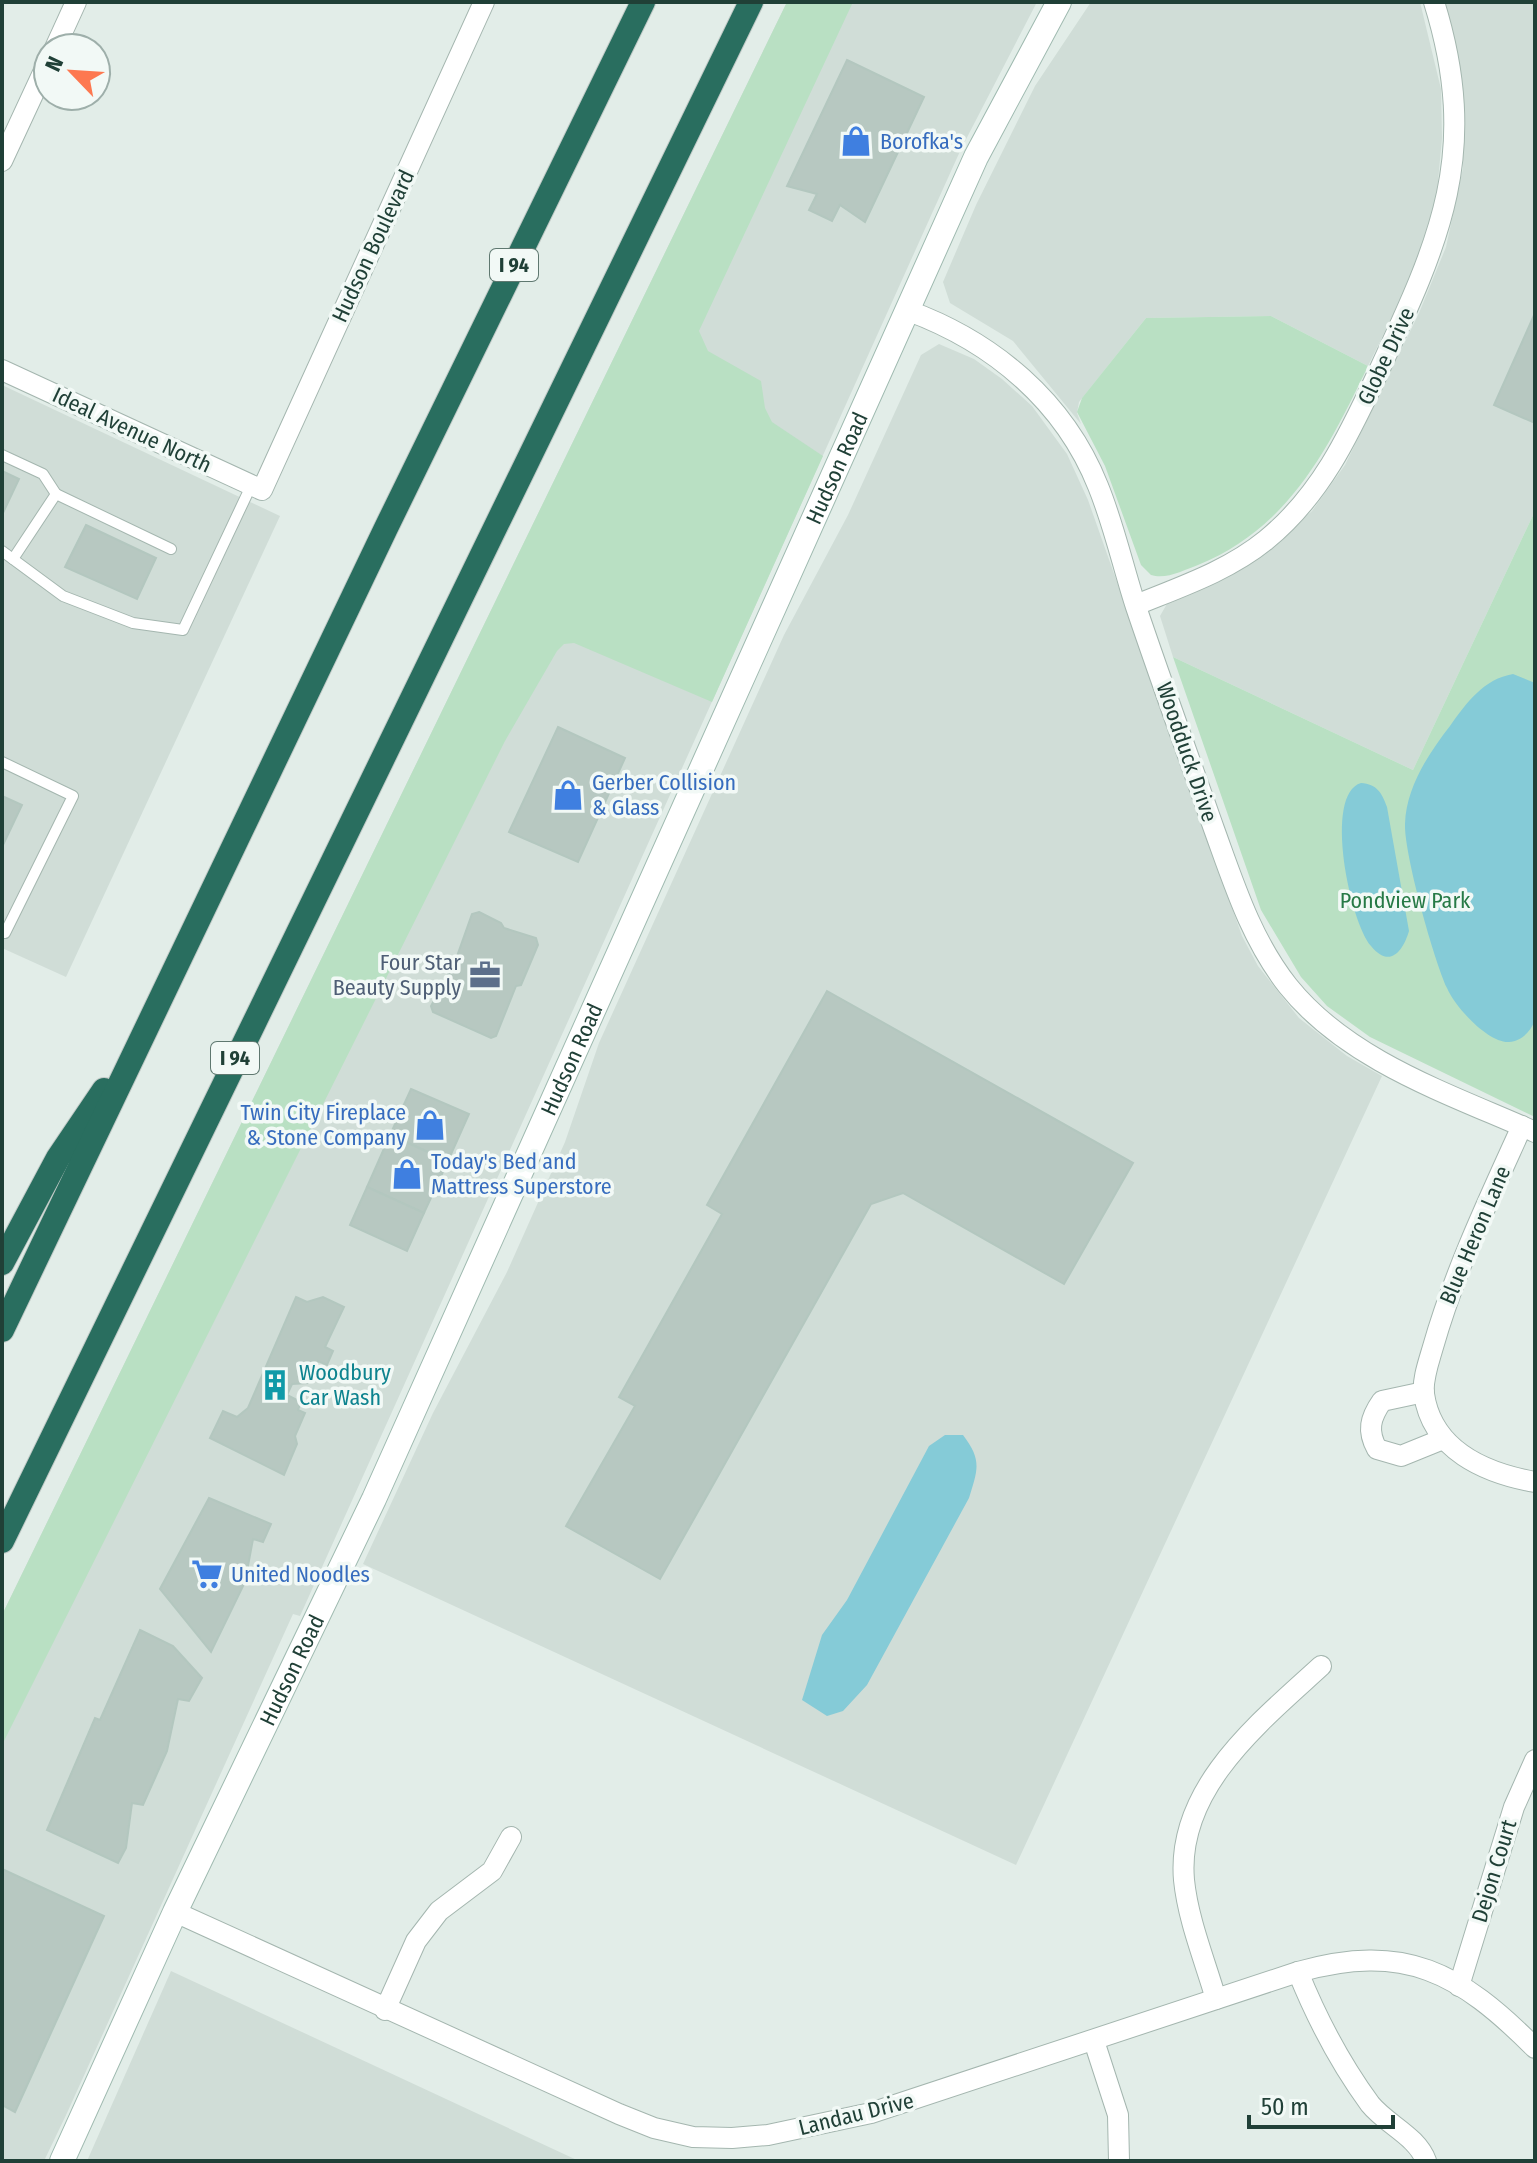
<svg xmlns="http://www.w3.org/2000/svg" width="1537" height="2163" font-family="'Fira Sans Condensed',sans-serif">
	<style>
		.built { fill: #d0ddd7 }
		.green { fill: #b9e0c3 }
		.water { fill: #85cbd7 }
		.building { fill: #b7c8c1; stroke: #b3c7bf; stroke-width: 2 }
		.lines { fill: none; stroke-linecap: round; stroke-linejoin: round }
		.lane-casing { stroke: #a4b6af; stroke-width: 12 }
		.street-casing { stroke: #a4b6af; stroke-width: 22 }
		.secondary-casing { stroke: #9fbab0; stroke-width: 26 }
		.highway-casing { stroke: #c1cac7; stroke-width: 26 }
		.lane { stroke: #fff; stroke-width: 10 }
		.street { stroke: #fff; stroke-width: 20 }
		.secondary { stroke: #fff; stroke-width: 24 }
		.highway { stroke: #296e5f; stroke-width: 24 }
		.labels { text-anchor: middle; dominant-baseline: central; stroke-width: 7; stroke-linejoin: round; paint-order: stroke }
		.shield { fill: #f2f9f6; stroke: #5f7870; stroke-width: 2 }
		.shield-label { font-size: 20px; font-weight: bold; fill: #204037 }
		.shop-label { font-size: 22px; fill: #366cbe; stroke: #f2f9f6; text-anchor: start }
		.street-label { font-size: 22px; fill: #204037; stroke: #f2f9f6 }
		.park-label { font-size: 22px; fill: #277a46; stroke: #f2f9f6 }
		.service-label { font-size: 22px; fill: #4e5e75; stroke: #f2f9f6; text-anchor: end }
		.culture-label { font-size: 22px; fill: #0d838f; stroke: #f2f9f6; text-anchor: start }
	</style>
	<rect width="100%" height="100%" fill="#e2ede8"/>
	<g class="built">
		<polygon points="787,2 1037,2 961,149 300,1616 293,1614 67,2113 44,2161 2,2161 2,1615"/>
		<polygon points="1091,2 1420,2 1441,89 1442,138 1437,192 1427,235 1406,288 1368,366 1271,316 1146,318 1079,402 1077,413 1081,424 1013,341 950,303 943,282 976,205 1035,86"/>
		<polygon points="1444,2 1535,2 1535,511 1413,770 1173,657 1160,616 1168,602 1252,563 1312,511 1345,465 1419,313 1446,247 1463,168 1462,79"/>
		<polygon points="939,344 974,359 1002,379 1032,406 1067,454 1088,500 1242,936 1258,966 1299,1018 1347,1056 1382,1076 1016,1865 363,1564 433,1413 507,1272 565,1142 599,1043 784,635 848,515 921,355"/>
		<polygon points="2,385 280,516 66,977 2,948"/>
		<polygon points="171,1971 579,2161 87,2161"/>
	</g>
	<g class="green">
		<polygon points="787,2 853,2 699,331 708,351 761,381 765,408 772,422 823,456 712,702 574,643 564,644 557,651 505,741 2,1745 2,1615"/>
		<path d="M 1271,316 L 1368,366 C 1328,449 1289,528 1198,565 C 1184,570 1166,580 1151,575 L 1141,565 L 1105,466 L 1077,412 L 1082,398 L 1146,318 Z"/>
		<polygon points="1535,511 1535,1117 1370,1037 1327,1006 1301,977 1261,910 1173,657 1413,770"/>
	</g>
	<g class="water">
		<path d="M 1513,674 L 1535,683 L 1535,1020 C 1531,1031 1522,1041 1509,1042 C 1488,1043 1455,1007 1447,988 C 1434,960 1404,854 1405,824 C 1406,787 1429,753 1450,726 C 1467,702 1484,679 1513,674 Z"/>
		<path d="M 1361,783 C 1377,784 1382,793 1387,807 L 1409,931 C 1403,951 1390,969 1371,946 C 1350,922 1323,794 1361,783 Z"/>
		<path d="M 945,1435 L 963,1435 C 982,1460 978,1469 969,1498 L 867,1685 L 843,1711 L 827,1716 L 802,1700 L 822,1635 L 847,1600 L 929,1446 Z"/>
	</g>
	<g class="building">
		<polygon points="847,60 924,97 865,222 840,205 832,221 809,210 817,194 787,186"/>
		<polygon points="1535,313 1535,423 1494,405"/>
		<polygon points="2,471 19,479 2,515"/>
		<polygon points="86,525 156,558 137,599 65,567"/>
		<polygon points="558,727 625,758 578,862 509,832"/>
		<polygon points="2,796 22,805 2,847"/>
		<polygon points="479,912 501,923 504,928 536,938 538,945 521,985 516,986 496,1036 491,1038 433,1012 431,1006 456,959 472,914"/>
		<polygon points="827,991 1133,1163 1064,1284 903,1193 871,1204 660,1579 566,1526 635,1406 619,1397 722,1214 707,1205"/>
		<polygon points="411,1089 469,1114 448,1161 390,1135"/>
		<polygon points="390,1135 448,1161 424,1213 367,1187"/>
		<polygon points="367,1187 424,1213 407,1251 350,1225"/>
		<polygon points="296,1297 307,1302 323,1297 344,1307 325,1347 333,1351 327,1365 318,1361 308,1383 292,1384 287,1395 301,1402 298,1410 305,1413 295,1436 297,1444 284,1475 210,1438 223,1411 237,1417 248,1408"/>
		<polygon points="209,1498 271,1524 263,1542 253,1539 245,1582 211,1652 160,1589"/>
		<polygon points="140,1630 173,1646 202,1678 189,1701 178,1699 167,1751 143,1805 132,1803 126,1848 118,1863 47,1830 95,1718 100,1720"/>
		<polygon points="2,1869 104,1916 15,2112 2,2105"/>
	</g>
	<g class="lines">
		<defs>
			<g id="lane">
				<polyline points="2,455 43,474 56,494"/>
				<polyline points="2,551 63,596 133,623 183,630 251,486"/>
				<polyline points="13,559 56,494 171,549"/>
				<polyline points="2,762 73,796 5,933 2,932"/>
			</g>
			<g id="street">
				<polyline points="55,48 76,2"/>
				<polyline points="2,161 48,62"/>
				<path d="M 909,311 C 993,342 1064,401 1098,486 C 1114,525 1123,567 1136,607 C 1161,681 1188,755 1214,829 C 1234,884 1251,939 1288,986 C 1348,1061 1450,1094 1535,1132"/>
				<polyline points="2,370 262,490 484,2"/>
				<path d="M 1136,605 C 1180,587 1228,571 1266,540 C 1320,496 1348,437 1377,375 C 1440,240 1481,153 1434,2"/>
				<path d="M 1522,1126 C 1489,1199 1455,1270 1433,1347 C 1429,1361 1422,1380 1424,1394 C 1432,1450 1485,1473 1535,1482"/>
				<path d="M 1424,1392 L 1382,1401 C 1370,1418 1367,1431 1377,1449 L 1401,1456 L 1443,1439"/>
				<path d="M 175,1912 L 619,2114 L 654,2128 L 693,2137 L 732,2138 L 768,2135 L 871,2113 L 1298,1972 C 1405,1942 1459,1972 1535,2048"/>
				<path d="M 1298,1972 C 1317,2019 1340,2063 1370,2104 C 1387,2125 1417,2136 1426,2161"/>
				<polyline points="1459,1986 1514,1807 1535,1760"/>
				<path d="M 1216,1999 C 1205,1961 1188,1920 1184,1880 C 1176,1788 1260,1722 1321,1666"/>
				<polyline points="385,2010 416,1941 439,1911 492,1871 511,1837"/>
				<polyline points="1094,2041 1118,2115 1119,2161"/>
			</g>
			<g id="secondary">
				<path id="s1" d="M 62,2161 L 175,1912 L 374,1499 L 976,157 L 1059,2"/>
			</g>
			<g id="highway">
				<polyline points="2,1263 58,1158 104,1090"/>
				<polyline points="2,1330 386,528 643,2"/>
				<polyline points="2,1541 751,2"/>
			</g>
		</defs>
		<use href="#lane" class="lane-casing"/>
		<use href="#street" class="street-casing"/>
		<use href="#secondary" class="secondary-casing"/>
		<use href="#highway" class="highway-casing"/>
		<use href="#lane" class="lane"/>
		<use href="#street" class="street"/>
		<use href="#secondary" class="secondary"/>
		<use href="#highway" class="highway"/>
	</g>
	<defs>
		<symbol id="shop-bare" viewBox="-9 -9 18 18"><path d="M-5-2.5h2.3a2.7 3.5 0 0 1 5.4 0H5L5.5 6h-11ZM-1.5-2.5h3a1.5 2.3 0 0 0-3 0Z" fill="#3f7fe0" stroke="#f2f9f6" stroke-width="2.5" paint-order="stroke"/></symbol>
		<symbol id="office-bare" viewBox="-9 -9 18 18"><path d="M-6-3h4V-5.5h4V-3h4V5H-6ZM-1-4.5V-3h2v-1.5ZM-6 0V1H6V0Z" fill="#5c6f8a" stroke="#f2f9f6" stroke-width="2.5" paint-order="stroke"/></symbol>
		<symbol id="building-bare" viewBox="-9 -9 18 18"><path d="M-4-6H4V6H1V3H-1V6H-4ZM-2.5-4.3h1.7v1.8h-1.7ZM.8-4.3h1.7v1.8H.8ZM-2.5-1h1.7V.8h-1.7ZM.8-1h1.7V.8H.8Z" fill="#0f9aa8" stroke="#f2f9f6" stroke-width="2.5" paint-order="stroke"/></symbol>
		<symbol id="supermarket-bare" viewBox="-9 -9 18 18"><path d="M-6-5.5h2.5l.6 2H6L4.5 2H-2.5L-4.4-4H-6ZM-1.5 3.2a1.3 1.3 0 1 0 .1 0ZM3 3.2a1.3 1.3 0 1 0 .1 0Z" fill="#3f7fe0" stroke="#f2f9f6" stroke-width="2.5" paint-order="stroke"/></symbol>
	</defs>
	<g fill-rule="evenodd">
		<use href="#shop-bare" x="834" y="119" width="44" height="44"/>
		<use href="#shop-bare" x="546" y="773" width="44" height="44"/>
		<use href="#office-bare" x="463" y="953" width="44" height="44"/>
		<use href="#shop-bare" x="408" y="1103" width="44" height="44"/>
		<use href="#shop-bare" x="385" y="1152" width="44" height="44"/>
		<use href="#building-bare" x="253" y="1363" width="44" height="44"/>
		<use href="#supermarket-bare" x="185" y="1552" width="44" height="44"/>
	</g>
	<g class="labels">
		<g class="shield">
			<rect x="490" y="249" width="48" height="32" rx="6"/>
			<rect x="211" y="1042" width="48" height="32" rx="6"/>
		</g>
		<g class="shield-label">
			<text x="514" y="265">I 94</text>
			<text x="235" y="1058">I 94</text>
		</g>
		<g class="shop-label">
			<text x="880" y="141">Borofka's</text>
			<text x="592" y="782">Gerber Collision<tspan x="592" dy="25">&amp; Glass</tspan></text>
			<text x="406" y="1112" text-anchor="end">Twin City Fireplace<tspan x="406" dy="25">&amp; Stone Company</tspan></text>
			<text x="431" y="1161">Today's Bed and<tspan x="431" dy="25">Mattress Superstore</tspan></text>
			<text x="231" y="1574">United Noodles</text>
		</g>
		<g class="street-label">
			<text transform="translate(373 246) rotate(-65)">Hudson Boulevard</text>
			<text transform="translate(1386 356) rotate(-65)">Globe Drive</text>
			<text transform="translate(132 430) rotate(25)">Ideal Avenue North</text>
			<text stroke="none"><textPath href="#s1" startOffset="1862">Hudson Road</textPath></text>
			<text transform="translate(1187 752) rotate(71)">Woodduck Drive</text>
			<text stroke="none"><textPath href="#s1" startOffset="1214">Hudson Road</textPath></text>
			<text transform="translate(1475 1235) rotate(-67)">Blue Heron Lane</text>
			<text stroke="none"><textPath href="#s1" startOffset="542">Hudson Road</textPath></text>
			<text transform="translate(1494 1871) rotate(-73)">Dejon Court</text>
			<text transform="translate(856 2114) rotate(-14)">Landau Drive</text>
		</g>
		<g class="park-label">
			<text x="1405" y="900">Pondview Park</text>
		</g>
		<g class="service-label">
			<text x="461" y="962">Four Star<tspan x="461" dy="25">Beauty Supply</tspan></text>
		</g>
		<g class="culture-label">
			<text x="299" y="1372">Woodbury<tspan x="299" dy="25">Car Wash</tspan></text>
		</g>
	</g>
	<rect width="1537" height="2163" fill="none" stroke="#204037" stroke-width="8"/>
	<g transform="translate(72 72) rotate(295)"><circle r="38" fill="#f2f9f6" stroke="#9eafaa" stroke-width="2"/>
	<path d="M0-6L14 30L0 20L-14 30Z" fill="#fd7850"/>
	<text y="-12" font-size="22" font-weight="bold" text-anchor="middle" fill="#204037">N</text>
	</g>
	<path d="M1249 2115v12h144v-12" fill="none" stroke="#204037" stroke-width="4"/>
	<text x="1261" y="2115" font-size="24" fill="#204037" stroke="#f2f9f6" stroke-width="6" paint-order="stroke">50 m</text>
</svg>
